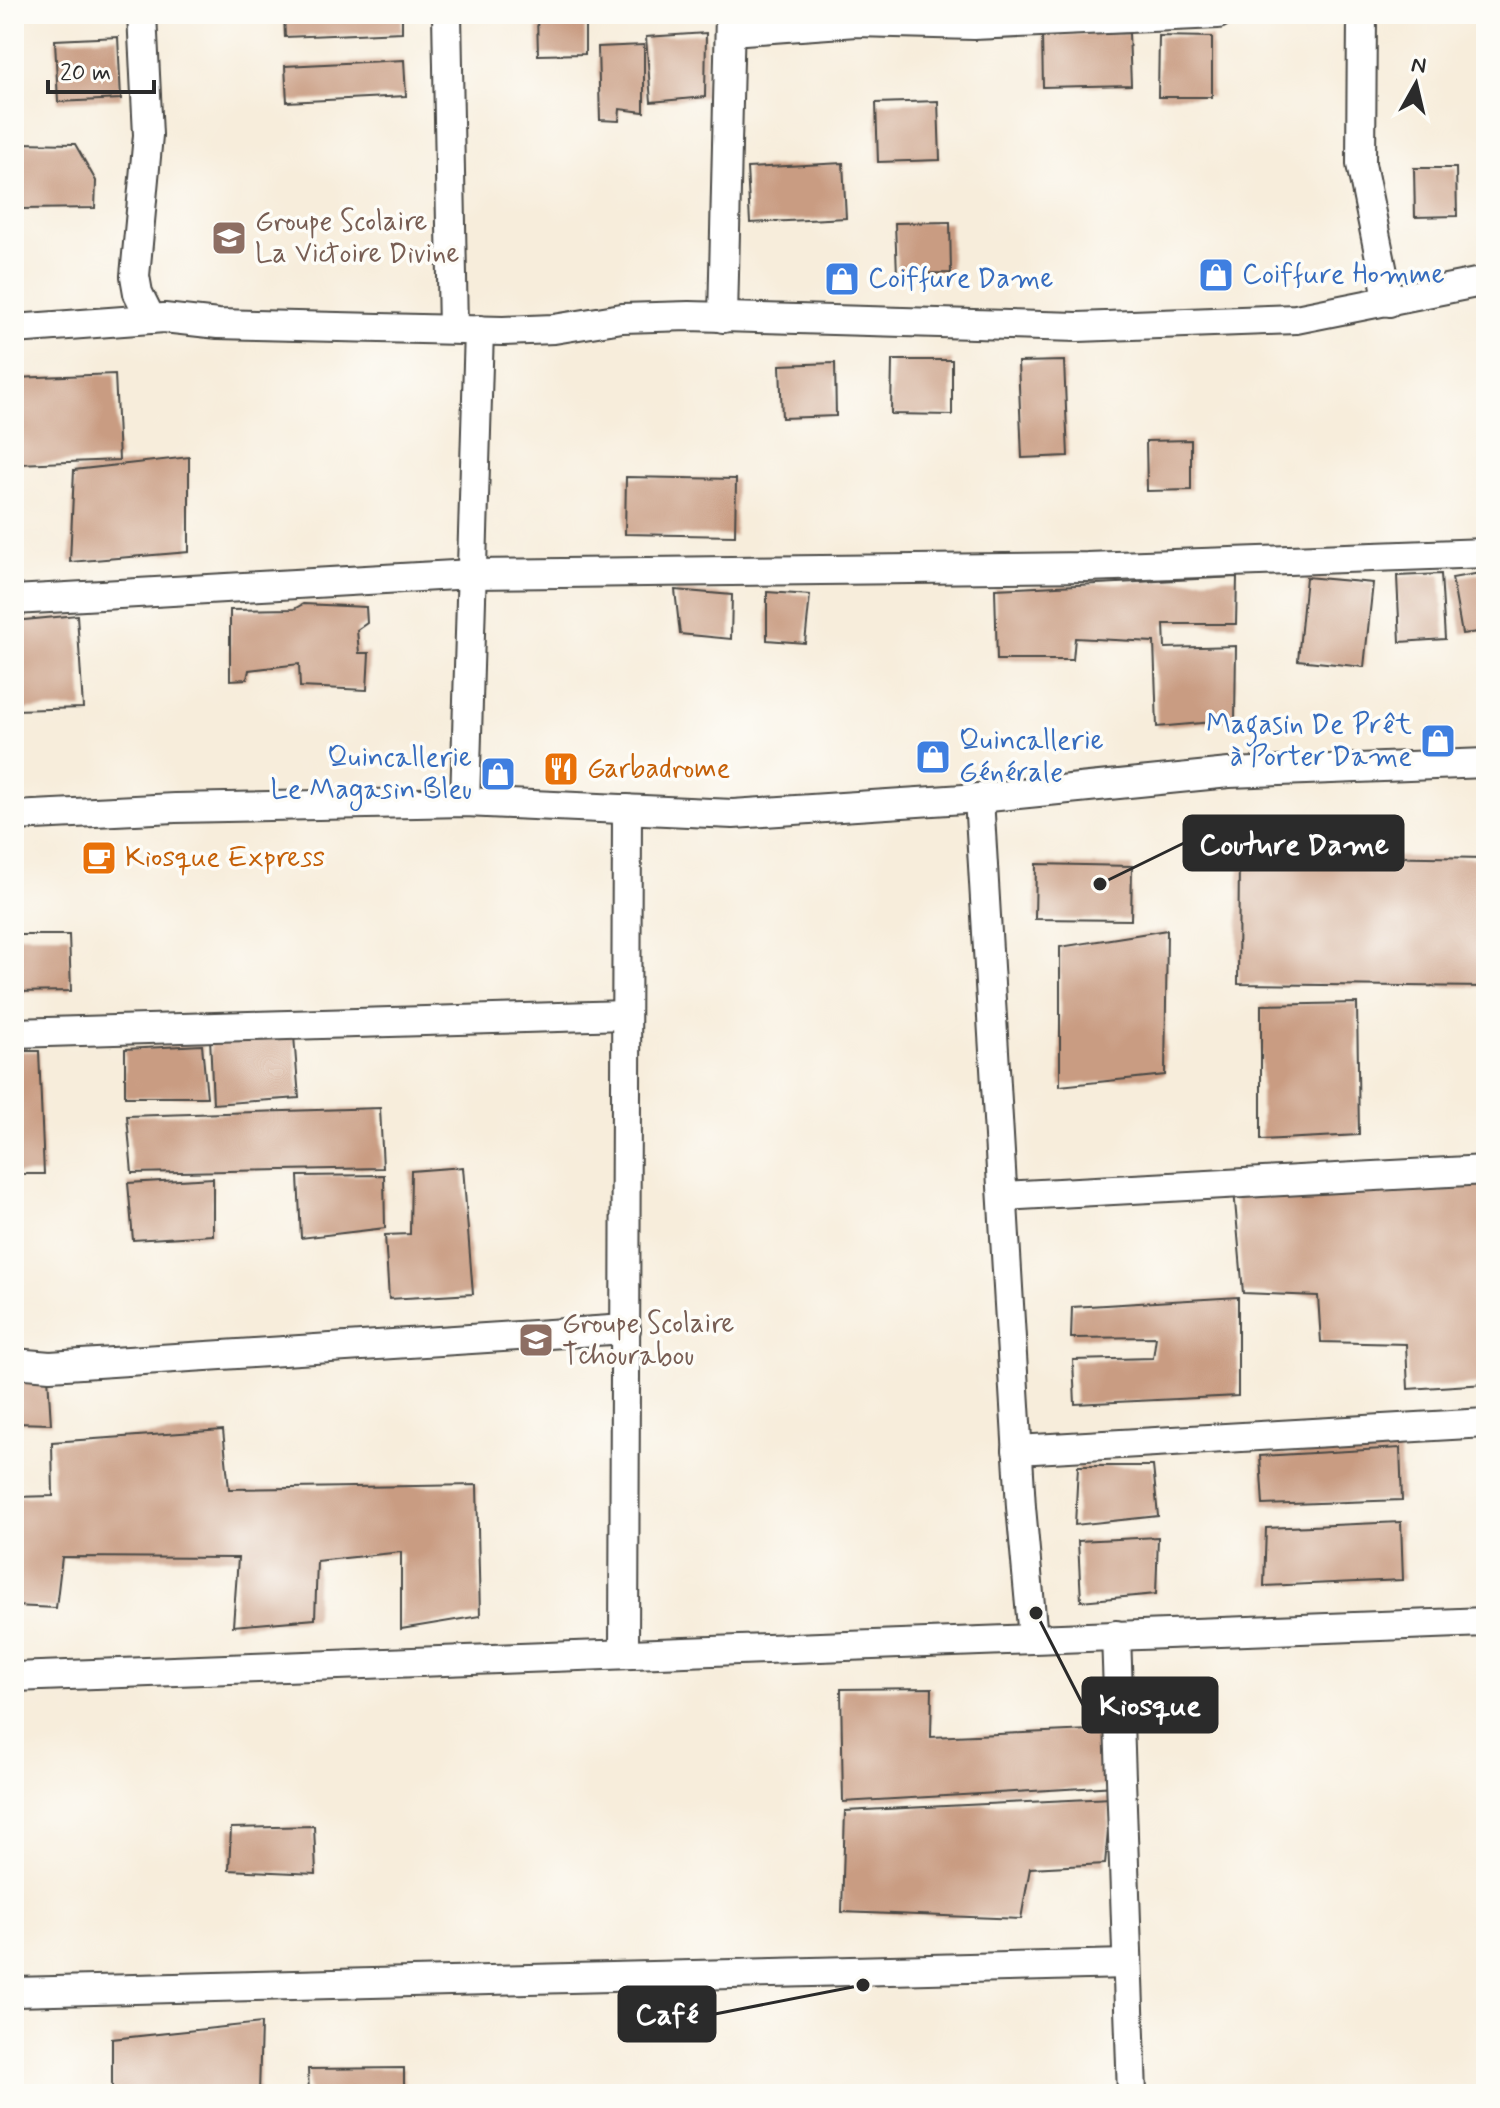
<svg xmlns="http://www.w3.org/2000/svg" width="1500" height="2108" font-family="Mynerve,sans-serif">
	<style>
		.building { fill: #c99c82 }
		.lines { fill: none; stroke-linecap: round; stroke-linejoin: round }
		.street-casing { stroke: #4a4845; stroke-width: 32 }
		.street { stroke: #fff; stroke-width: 28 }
		.labels { text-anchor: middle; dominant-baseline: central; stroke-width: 7; stroke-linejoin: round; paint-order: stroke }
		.education-label { font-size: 28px; fill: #785e54; stroke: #fdfcf7; text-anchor: start }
		.shop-label { font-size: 28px; fill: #366cbe; stroke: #fdfcf7; text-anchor: start }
		.food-label { font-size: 28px; fill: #c56008; stroke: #fdfcf7; text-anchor: start }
		.leader { fill: none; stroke: #2b2b2b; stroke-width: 3 }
		.callout-dot { fill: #2b2b2b; stroke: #fdfcf7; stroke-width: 3 }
		.callout { fill: #2b2b2b; stroke: #2b2b2b; stroke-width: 3 }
		.callout-label { font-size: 30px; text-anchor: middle; font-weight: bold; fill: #fff }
	</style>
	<rect width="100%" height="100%" fill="#fdfcf7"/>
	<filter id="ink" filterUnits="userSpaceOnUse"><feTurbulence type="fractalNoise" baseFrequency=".0125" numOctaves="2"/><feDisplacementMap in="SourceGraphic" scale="16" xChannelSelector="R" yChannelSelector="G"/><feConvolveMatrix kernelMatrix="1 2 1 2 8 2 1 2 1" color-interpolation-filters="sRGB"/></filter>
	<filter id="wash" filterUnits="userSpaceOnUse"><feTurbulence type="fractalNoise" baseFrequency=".006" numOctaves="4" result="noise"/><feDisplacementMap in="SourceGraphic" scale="32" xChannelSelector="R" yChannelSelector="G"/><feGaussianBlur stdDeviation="1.8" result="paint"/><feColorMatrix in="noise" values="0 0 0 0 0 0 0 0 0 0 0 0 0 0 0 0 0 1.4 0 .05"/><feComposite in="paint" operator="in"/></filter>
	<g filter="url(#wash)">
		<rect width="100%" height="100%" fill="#f7eddb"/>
		<g id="blocks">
			<g class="building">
				<polygon points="284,14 402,14 402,32 285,37"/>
				<polygon points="537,14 585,14 585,54 538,55"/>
				<polygon points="706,33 705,97 651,102 646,37"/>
				<polygon points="1129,33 1131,85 1043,87 1042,35"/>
				<polygon points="1159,36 1212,37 1212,97 1158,97"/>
				<polygon points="118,37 121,99 58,102 55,40"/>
				<polygon points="644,45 644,112 620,109 619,121 600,120 598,47"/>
				<polygon points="404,60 406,96 287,102 285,66"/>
				<polygon points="938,101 940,160 878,162 876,103"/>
				<polygon points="19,143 75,144 96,181 95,208 21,209"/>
				<polygon points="843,163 846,218 750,223 747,168"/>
				<polygon points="1414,168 1456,168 1457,216 1415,217"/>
				<polygon points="950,222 951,273 897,274 895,223"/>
				<polygon points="892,360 952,360 952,415 891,414"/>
				<polygon points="1064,361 1068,456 1022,458 1018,362"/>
				<polygon points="835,363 836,416 782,418 780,365"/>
				<polygon points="115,374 119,460 18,464 15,378"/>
				<polygon points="1486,423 1486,460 1484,460 1481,424"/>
				<polygon points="1191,440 1191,490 1147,491 1146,441"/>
				<polygon points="189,457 189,552 70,562 74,470"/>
				<polygon points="626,477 736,479 735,536 625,534"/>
				<polygon points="1486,572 1486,631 1462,634 1452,578"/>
				<polygon points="1441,574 1445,639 1400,642 1397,576"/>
				<polygon points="1237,577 1236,624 1164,624 1165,648 1236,646 1235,720 1157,727 1154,642 1075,638 1073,660 997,660 995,589"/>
				<polygon points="1306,577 1373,583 1364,667 1298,660"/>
				<polygon points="675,590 732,595 731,639 680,634"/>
				<polygon points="767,592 810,595 805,643 767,640"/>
				<polygon points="303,604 366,607 367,623 357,630 359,653 369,653 367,690 300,687 299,664 249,670 247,679 230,680 230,610 294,609"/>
				<polygon points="77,615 83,708 14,710 14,621"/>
				<polygon points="1239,854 1486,858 1486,987 1238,984"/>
				<polygon points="1036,864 1132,866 1131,920 1035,919"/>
				<polygon points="1167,930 1165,1075 1060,1086 1060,947"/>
				<polygon points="14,935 69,935 71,991 14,992"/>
				<polygon points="1357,1003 1359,1135 1261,1140 1261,1005"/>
				<polygon points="294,1036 299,1098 213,1104 210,1037"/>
				<polygon points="202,1045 207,1097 125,1097 125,1049"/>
				<polygon points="14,1051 39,1051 44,1174 14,1174"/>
				<polygon points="380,1108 383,1168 132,1173 127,1116"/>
				<polygon points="463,1167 473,1294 389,1299 385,1235 410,1234 411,1171"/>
				<polygon points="384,1175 385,1228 301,1238 298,1176"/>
				<polygon points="1486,1175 1486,1384 1408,1389 1406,1344 1321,1342 1318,1296 1243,1293 1234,1190"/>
				<polygon points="213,1178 213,1235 133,1240 128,1183"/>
				<polygon points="1238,1297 1238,1396 1075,1404 1073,1360 1153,1358 1156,1337 1071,1338 1072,1307"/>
				<polygon points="14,1376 48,1376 51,1424 14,1423"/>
				<polygon points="223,1430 229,1489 477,1485 480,1616 401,1629 401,1552 317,1561 315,1619 233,1626 238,1558 62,1557 56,1608 14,1606 14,1497 53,1496 52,1442"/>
				<polygon points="1400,1448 1402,1500 1263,1505 1260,1456"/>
				<polygon points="1078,1466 1153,1466 1158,1516 1075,1525"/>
				<polygon points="1401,1522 1403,1580 1264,1586 1266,1528"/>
				<polygon points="1158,1537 1156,1594 1081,1601 1078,1541"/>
				<polygon points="932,1688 931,1737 1113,1729 1116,1786 843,1802 841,1689"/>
				<polygon points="1111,1798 1105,1864 1030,1868 1021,1919 842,1912 845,1811"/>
				<polygon points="314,1826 316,1874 229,1870 231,1828"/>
				<polygon points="261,2023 259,2094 112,2094 112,2039"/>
				<polygon points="404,2068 404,2094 309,2094 308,2069"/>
			</g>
		</g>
	</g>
	<g filter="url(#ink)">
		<use href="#blocks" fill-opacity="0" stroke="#4a4845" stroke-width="2"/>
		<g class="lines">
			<defs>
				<g id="street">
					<polyline points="142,14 148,135 135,276 138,293 151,319"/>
					<polyline points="447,14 453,329"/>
					<polyline points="1362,14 1361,164 1389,302"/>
					<polyline points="730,31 856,22 974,25 1218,14"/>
					<polyline points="723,318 730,15"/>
					<polyline points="14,329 164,318 218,324 503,331 554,329 622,318 689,316 1078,327 1296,319 1486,281"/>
					<polyline points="14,600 472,574 1087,567 1486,553"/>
					<polyline points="979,798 1021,1507 1033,1638"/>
					<polyline points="465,802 479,330"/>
					<polyline points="14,816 175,808 465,802 733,814 979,798 1229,773 1486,763"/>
					<polyline points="14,1033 626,1015"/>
					<polyline points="1003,1196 1486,1170"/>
					<polyline points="14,1363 50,1366 626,1329"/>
					<polyline points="1017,1450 1486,1423"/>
					<polyline points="1116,1635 1132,2094"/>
					<polyline points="624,1654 627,809"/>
					<polyline points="14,1677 1486,1622"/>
					<polyline points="14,1992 1127,1964"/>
				</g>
			</defs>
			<use href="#street" class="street-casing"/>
			<use href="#street" class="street"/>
		</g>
	</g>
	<defs>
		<symbol id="school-square" viewBox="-11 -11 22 22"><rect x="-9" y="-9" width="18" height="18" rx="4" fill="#8d6e63" stroke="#fdfcf7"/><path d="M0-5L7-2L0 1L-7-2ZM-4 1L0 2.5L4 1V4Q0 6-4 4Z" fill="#fff"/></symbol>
		<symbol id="shop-square" viewBox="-11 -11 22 22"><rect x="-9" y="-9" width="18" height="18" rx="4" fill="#3f7fe0" stroke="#fdfcf7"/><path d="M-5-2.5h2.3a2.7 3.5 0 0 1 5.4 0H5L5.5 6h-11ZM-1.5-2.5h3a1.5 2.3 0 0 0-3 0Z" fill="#fff"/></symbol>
		<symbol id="restaurant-square" viewBox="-11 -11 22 22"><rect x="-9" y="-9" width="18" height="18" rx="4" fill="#e8710a" stroke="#fdfcf7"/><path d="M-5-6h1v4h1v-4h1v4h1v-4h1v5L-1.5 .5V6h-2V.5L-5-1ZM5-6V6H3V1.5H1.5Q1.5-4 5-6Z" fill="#fff"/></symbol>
		<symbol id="cafe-square" viewBox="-11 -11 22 22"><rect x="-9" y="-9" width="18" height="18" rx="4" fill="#e8710a" stroke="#fdfcf7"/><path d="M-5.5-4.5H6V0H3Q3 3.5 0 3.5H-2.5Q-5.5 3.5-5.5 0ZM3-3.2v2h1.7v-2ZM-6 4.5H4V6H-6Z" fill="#fff"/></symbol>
	</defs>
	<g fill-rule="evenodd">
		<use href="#school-square" x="209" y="218" width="40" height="40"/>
		<use href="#shop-square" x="1196" y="255" width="40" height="40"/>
		<use href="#shop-square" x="822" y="259" width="40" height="40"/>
		<use href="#shop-square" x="1418" y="721" width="40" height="40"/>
		<use href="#shop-square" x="913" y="737" width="40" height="40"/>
		<use href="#restaurant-square" x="541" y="749" width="40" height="40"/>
		<use href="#shop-square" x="478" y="754" width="40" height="40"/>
		<use href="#cafe-square" x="79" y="838" width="40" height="40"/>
		<use href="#school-square" x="516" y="1320" width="40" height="40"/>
	</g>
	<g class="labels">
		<g class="education-label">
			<text x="255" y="222">Groupe Scolaire<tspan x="255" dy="32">La Victoire Divine</tspan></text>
			<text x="562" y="1324">Groupe Scolaire<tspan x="562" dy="32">Tchourabou</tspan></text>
		</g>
		<g class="shop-label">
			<text x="1242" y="275">Coiffure Homme</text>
			<text x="868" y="279">Coiffure Dame</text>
			<text x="1412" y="725" text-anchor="end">Magasin De Prêt<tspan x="1412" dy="32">à Porter Dame</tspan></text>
			<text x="959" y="741">Quincallerie<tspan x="959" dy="32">Générale</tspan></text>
			<text x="472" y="758" text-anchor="end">Quincallerie<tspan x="472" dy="32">Le Magasin Bleu</tspan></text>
		</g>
		<g class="food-label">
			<text x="587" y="769">Garbadrome</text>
			<text x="125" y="858">Kiosque Express</text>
		</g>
	</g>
	<path class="leader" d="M1100 884L1184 843M1036 1613L1083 1705M863 1985L715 2014"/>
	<g class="callout-dot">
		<circle cx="1100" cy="884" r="8"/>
		<circle cx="1036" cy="1613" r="8"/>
		<circle cx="863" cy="1985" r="8"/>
	</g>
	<g class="callout">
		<rect x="1184" y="816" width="219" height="54" rx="8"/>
		<rect x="1083" y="1678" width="134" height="54" rx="8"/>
		<rect x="619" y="1987" width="96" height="54" rx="8"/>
	</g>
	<g class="callout-label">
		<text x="1294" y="854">Couture Dame</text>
		<text x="1150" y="1715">Kiosque</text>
		<text x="667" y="2024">Café</text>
	</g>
	<rect width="1500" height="2108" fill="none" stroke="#fdfcf7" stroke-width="48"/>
	<g transform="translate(1416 84) rotate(8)" stroke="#fdfcf7" stroke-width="6" paint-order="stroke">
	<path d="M0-6L14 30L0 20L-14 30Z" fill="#2b2b2b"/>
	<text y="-12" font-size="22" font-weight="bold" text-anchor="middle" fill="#2b2b2b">N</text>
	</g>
	<path d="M48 80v12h106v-12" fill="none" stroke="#2b2b2b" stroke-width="4"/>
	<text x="60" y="80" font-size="24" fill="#2b2b2b" stroke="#fdfcf7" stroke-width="6" paint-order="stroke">20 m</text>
</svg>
